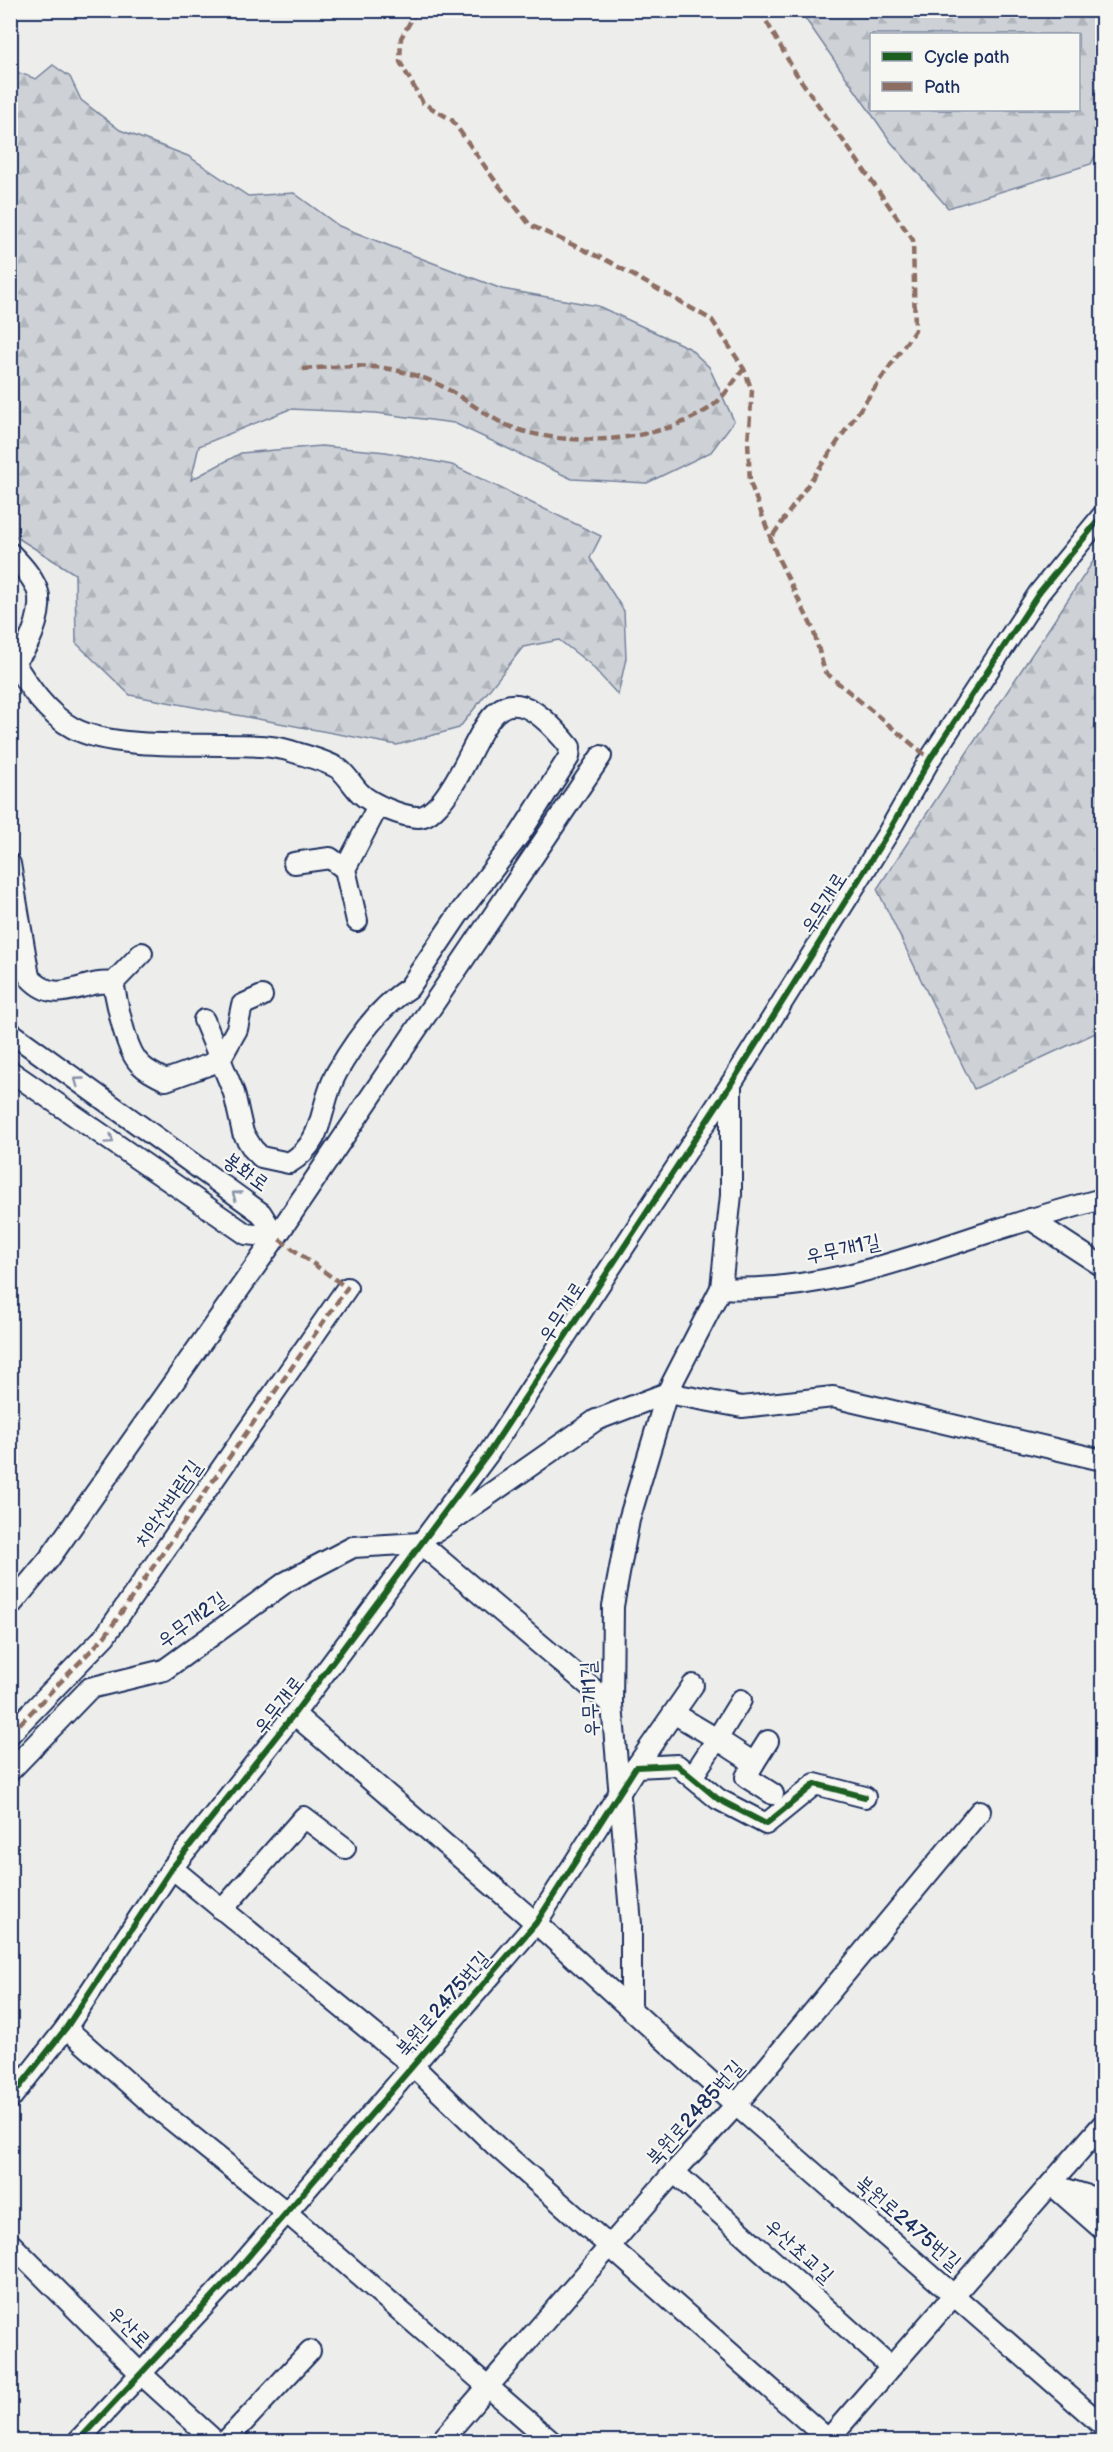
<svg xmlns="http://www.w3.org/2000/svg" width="1113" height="2452" font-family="'Balsamiq Sans','Poor Story',sans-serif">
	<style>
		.forest { fill: url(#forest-firs); stroke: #74809a; stroke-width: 1.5; fill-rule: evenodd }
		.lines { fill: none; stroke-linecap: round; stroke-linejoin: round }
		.minor-casing { stroke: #1b2f5e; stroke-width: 24 }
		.minor { stroke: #f6f6f2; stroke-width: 20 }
		.quiet { stroke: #8d6e63; stroke-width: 4.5; stroke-dasharray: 9 4.5; stroke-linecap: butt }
		.cycleway-casing { stroke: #f6f6f2; stroke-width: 10 }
		.cycleway { stroke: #1b5e20; stroke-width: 6 }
		.oneway { stroke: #8892a8 }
		.labels { text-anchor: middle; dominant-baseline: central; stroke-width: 4.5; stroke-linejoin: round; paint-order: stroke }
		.street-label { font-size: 21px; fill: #1b2f5e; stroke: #f6f6f2 }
	</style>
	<defs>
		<pattern id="forest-firs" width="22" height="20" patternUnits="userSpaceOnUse" patternTransform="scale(1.5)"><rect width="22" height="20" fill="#ced2d7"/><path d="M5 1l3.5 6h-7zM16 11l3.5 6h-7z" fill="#b0b5bb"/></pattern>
	</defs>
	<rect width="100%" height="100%" fill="#edeeec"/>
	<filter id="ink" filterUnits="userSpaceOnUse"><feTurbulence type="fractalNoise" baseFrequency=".0167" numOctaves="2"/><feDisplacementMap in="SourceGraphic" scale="12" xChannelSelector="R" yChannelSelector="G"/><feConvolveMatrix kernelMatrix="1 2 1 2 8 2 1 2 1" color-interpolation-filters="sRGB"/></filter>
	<g filter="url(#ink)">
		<g class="forest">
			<path d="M 800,11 L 1102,11 L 1102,143 L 1091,164 L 948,208 L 891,142 ZM 872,34 L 1078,34 L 1078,110 L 872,110 Z"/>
			<polygon points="53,65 70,77 81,100 120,130 188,156 248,196 294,193 339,226 428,261 502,289 598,306 689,348 709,367 734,421 711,452 647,483 572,479 454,423 376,413 290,409 199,446 191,480 241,453 321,446 386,452 452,465 601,536 590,558 624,611 626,658 618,695 590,664 559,640 523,647 459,728 397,745 130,695 76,643 75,574 10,533 11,70 36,79"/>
			<polygon points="1102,548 1102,1030 974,1089 877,889"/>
		</g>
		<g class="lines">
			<defs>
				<g id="minor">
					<path d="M 10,553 C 21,564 36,580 39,596 C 41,616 29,654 10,662"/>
					<path d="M 13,661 C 28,686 47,714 73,728 C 110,748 184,744 226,745 C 252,746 271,744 297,753 C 310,757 329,762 339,769 C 347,775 353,786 360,793 C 371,804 403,817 418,817 C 428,817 434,809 440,803 C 485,751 488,646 570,747 L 569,757 L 520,834 L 458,915 L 409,988 C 379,1007 355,1041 337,1072 C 318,1106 327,1141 289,1163 L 261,1157 L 253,1149 L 243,1133 L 234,1093 L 204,1020"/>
					<polyline points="294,863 330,858 345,869"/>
					<path d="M 10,864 L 29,977 C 58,1009 82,978 113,983 C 118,1005 125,1051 141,1065 C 148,1072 157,1076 166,1080 L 219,1061 L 237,1029 L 242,1005 L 262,996"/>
					<polyline points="357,921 345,869 378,806"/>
					<polyline points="113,983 142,953"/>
					<polyline points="10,1032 261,1213 276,1237"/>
					<polyline points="10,1071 246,1234 276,1237"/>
					<polyline points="1030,1219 1102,1266"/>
					<path d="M 721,1288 C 810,1293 896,1263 980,1235 C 1020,1222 1061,1210 1102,1199"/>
					<polyline points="437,1531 596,1420 667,1393 742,1407 833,1397 1102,1460"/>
					<polyline points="420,1543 612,1705"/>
					<polyline points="10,1606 49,1559 276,1237 601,756"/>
					<polyline points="294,1714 536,1923 736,2105 1102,2425"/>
					<polyline points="675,1714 717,1739 741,1700"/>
					<polyline points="10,1734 105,1636 347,1288"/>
					<polyline points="754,1763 746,1777 773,1794"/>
					<polyline points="636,1767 693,1685"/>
					<polyline points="10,1771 90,1688 164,1670 286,1582 353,1547 420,1543"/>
					<polyline points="696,1771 717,1739 754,1763 768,1741"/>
					<polyline points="172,1868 412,2065 496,2146 831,2442"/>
					<polyline points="222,1910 304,1817 345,1848"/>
					<polyline points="631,2010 631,1924 612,1705 613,1606 629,1520 667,1393 721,1288 731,1195 731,1084"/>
					<polyline points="66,2028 153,2105 286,2212 552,2442"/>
					<polyline points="10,2099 66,2028 172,1868 294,1714 488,1454 731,1084 888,833 930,759 1039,593 1102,516"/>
					<polyline points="674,2172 891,2367"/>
					<polyline points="1051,2184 1102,2229"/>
					<polyline points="1059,2187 1102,2200"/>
					<polyline points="10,2243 139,2372 216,2442"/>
					<polyline points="77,2442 230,2278 536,1923 636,1767 677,1765 718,1799 766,1824 815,1784 865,1797"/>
					<polyline points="225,2442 310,2351"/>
					<polyline points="440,2442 674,2172 736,2105 980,1811"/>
					<polyline points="826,2442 1102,2125"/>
				</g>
			</defs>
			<use href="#minor" class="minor-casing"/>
			<use href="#minor" class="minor"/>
			<g class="quiet">
				<polyline points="417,10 401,38 400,62 423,103 452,120 496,182 530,225 608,261 712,320 744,369 752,391 748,441 750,482 777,556 813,629 825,672 930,759"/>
				<polyline points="760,10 795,72 913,240 915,330 771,538"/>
				<path d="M 303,369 C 348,366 376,362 420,377 C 450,386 476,410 504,424 C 561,450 660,443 711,407 C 724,398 734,380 744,369"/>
				<polyline points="10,1734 105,1636 347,1288 276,1237"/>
			</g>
			<defs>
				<g id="cycleway">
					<polyline points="10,2099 66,2028 172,1868 294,1714 488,1454 731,1084 888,833 930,759 1039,593 1102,516"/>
					<polyline points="77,2442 230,2278 536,1923 636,1767 677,1765 718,1799 766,1824 815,1784 865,1797"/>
				</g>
			</defs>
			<use href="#cycleway" class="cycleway-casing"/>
			<use href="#cycleway" class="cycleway"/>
		</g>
		<defs><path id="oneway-chevron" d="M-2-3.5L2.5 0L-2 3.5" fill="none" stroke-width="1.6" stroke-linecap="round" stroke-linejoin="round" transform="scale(1.5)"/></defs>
		<g class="oneway">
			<use href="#oneway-chevron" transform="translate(78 1081) rotate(-144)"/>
			<use href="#oneway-chevron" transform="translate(110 1140) rotate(35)"/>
			<use href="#oneway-chevron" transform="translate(236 1195) rotate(-144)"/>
		</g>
	</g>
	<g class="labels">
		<g class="street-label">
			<text transform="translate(824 903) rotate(-58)">우무개로</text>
			<text transform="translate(246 1172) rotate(36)">봉화로</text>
			<text transform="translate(843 1249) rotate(-12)">우무개1길</text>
			<text transform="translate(562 1312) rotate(-57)">우무개로</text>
			<text transform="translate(168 1504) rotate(-55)">치악산바람길</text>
			<text transform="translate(192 1620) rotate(-36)">우무개2길</text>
			<text transform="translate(590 1699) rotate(-93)">우무개1길</text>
			<text transform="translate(279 1705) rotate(-52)">우무개로</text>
			<text transform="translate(443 2004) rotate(-49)">북원로2475번길</text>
			<text transform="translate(695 2113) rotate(-48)">북원로2485번길</text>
			<text transform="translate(908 2223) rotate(41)">북원로2475번길</text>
			<text transform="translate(799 2251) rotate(42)">우산초교길</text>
			<text transform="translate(129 2327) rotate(45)">우산로</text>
		</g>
	</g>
	<rect width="1113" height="2452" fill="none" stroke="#f6f6f2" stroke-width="36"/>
	<rect x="18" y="18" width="1077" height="2416" fill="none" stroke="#1b2f5e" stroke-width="2" filter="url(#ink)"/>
	<rect x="870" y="33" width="210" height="78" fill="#f6f6f2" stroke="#9ea6b7" stroke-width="1.5"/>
	<rect x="882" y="52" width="30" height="9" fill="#1b5e20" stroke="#9ea6b7" stroke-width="1.5"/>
	<text x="924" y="63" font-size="18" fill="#1b2f5e">Cycle path</text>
	<rect x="882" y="82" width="30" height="9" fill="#8d6e63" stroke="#9ea6b7" stroke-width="1.5"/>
	<text x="924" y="93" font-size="18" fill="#1b2f5e">Path</text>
</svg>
